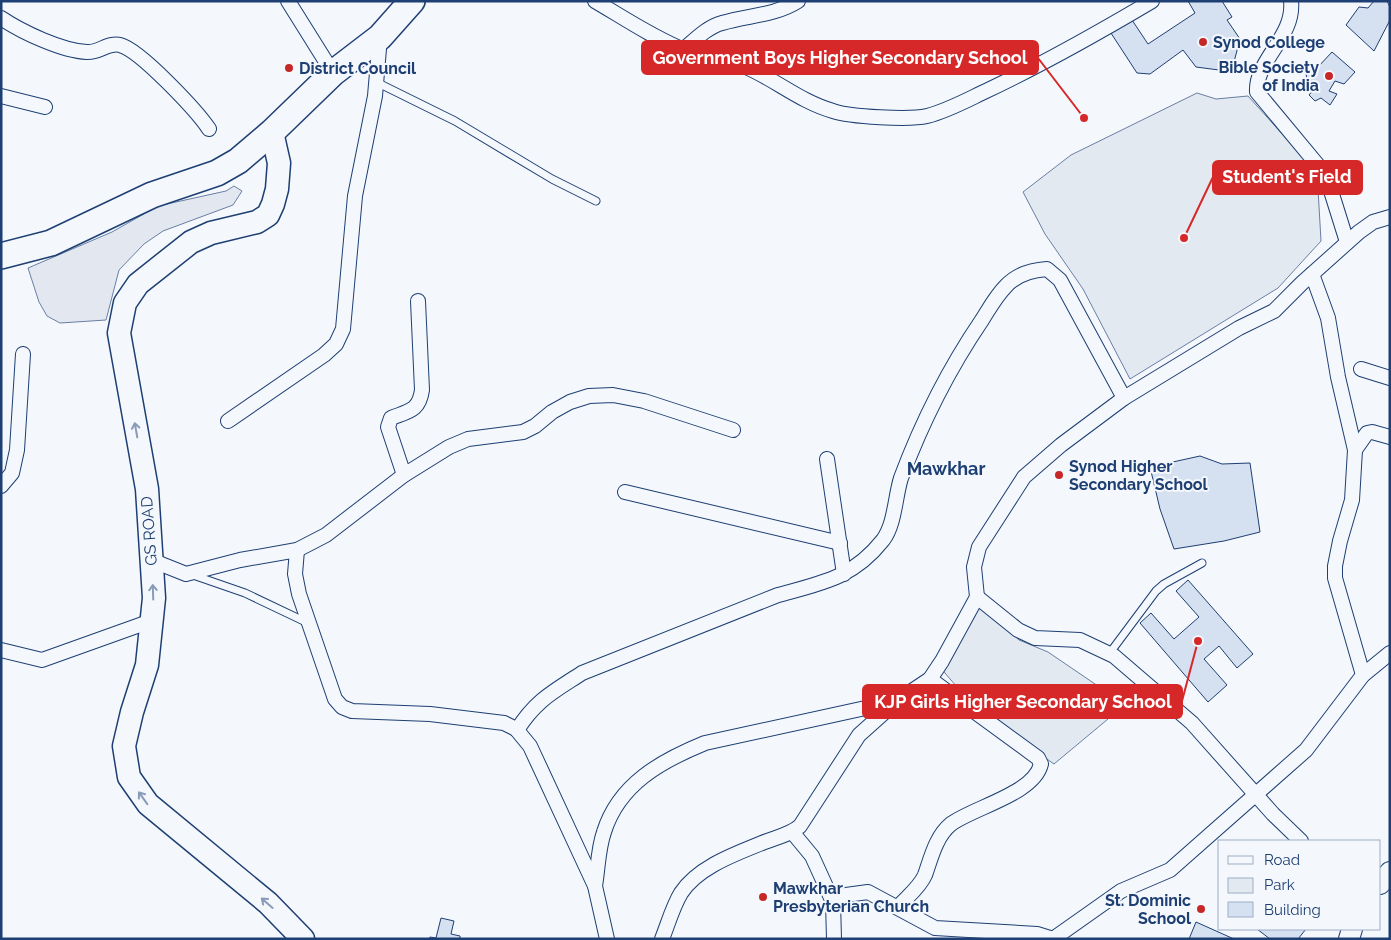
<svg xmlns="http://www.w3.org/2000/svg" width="1391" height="940" font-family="Raleway,sans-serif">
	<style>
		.green { fill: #e3e9f0; stroke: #687fa3 }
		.parking { fill: #e3e8f0; stroke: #687fa3 }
		.building { fill: #d5e0f0; stroke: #1d3f73 }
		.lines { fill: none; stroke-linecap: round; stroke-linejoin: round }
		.lane-casing { stroke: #1d3f73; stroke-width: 9 }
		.street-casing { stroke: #1d3f73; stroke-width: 16 }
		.secondary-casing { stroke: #1d3f73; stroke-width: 22 }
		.primary-casing { stroke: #1d3f73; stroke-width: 25 }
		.highway-casing { stroke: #1d3f73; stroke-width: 28 }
		.lane { stroke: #f4f7fb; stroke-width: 7 }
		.street { stroke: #f4f7fb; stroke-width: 14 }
		.secondary { stroke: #f4f7fb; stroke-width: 20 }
		.primary { stroke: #f4f7fb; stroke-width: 22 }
		.highway { stroke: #f4f7fb; stroke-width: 25 }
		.oneway { stroke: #889bb7 }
		.poi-dot { fill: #c62828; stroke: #f4f7fb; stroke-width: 2 }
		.labels { text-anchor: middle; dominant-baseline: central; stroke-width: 4; stroke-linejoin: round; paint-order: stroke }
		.poi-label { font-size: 16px; font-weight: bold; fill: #1d3f73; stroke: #f4f7fb; text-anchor: start }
		.street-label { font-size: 16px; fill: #1d3f73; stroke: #f4f7fb }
		.neighbourhood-label { font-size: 18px; font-weight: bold; fill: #1d3f73; stroke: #f4f7fb }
		.leader { fill: none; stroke: #d62828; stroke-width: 2 }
		.callout-dot { fill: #d62828; stroke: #f4f7fb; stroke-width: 2 }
		.callout { fill: #d62828; stroke: #d62828; stroke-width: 2 }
		.callout-label { font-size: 18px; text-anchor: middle; font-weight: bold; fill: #fff }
	</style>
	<rect width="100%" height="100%" fill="#f4f7fb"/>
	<g class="green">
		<polygon points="1197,93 1216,99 1248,96 1312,167 1318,189 1321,241 1278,288 1130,379 1083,289 1045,234 1023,192 1071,155"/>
		<path d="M 979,603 L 1019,640 L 1048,652 L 1120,701 L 1107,711 L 1108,719 L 1054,764 C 1013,735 972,708 941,668 Z"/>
	</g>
	<polygon class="parking" points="234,186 242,191 233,205 163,231 144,244 119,270 106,320 60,323 47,316 39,302 28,268 112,232 158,206 226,191"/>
	<g class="building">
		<polygon points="1188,1 1222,1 1232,17 1227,20 1240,39 1234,62 1219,70 1196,67 1183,50 1150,74 1137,73 1107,27 1128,14 1148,44 1195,13"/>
		<polygon points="1374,1 1387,1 1390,7 1390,20 1374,51 1346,25 1359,7 1368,8"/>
		<polygon points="1332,52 1355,72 1344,84 1335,81 1329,91 1337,94 1330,105 1321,98 1315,101 1309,95 1314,89 1307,85 1306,71 1317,68"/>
		<polygon points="1200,456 1222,464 1250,463 1260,532 1224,541 1174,549 1160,509 1150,467"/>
		<polygon points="1188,580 1253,654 1237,668 1219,646 1204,659 1227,685 1208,702 1140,623 1151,613 1174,639 1199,617 1176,591"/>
		<polygon points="441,918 454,921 451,934 460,936 460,939 429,939 430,937 436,938"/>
		<polygon points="1196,922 1234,939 1189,939"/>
		<polygon points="1257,929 1306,929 1298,939 1270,939"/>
	</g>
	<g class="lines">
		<defs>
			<g id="lane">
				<polyline points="376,82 455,121 552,179 596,201"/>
				<polyline points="193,575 245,593 308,623"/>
				<polyline points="1109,654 1156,591 1164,584 1202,563"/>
			</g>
			<g id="street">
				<polyline points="288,1 333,73"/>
				<path d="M 595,1 C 624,18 652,37 684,50 C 704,57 727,58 746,67 C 776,80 801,102 833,111 C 850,117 910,120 927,116 C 947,111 967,100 986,91 C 1043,64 1098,33 1152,1"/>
				<path d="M 1291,1 C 1295,37 1255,60 1257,92 L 1326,175 L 1347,242"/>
				<path d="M 1,18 C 22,32 62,51 87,52 C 98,53 109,42 120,45 C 140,50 197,111 209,129"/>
				<path d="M 683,50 C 695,40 707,27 722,23 C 748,15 774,16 798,1"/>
				<polyline points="1,96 45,107"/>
				<polyline points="1312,274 1328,318 1338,377 1355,450 1352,500 1340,541 1335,566 1335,578 1363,675"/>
				<polyline points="1361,369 1390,378"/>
				<polyline points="228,421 324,355 336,344 343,329 355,196 375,96 380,37"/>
				<polyline points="1355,450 1367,433 1372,432 1390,437"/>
				<polyline points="827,459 844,574"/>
				<path d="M 404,475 L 388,427 L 391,418 C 409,411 419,411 422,390 L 418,301"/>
				<polyline points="1,486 12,473 17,450 23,354"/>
				<polyline points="625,492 840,543"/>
				<polyline points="297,550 295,574 299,594 335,699 342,707 352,711 430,714 504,723 516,729 530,746 595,886 607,939"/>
				<polyline points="151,560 186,574 240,560 297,550 326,535 404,475 449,447 468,439 523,432 535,426 552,412 570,402 589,396 613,395 644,401 733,430"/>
				<polyline points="977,597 1018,630 1035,638 1080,640 1114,656 1192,723 1273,814 1301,841"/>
				<polyline points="1,650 42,660 151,621"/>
				<path d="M 517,730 C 536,700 553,692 582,673 L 778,595 C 822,583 853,578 883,540 C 895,524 895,497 901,478 C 922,422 948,370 982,320 C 989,309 996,296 1006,286 C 1016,275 1032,270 1047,269 L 1060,280 L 1124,398"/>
				<polyline points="793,833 812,856 833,902 834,939"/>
				<path d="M 595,886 C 598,869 598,849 604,832 C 619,784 661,761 705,743 L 893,702"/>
				<polyline points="833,902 846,895 868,892 935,928 1037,934 1053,939"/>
				<path d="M 898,907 C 907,897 920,887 925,875 C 931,858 936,836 951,824 C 974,807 1034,794 1041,764 L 1038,758 L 930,679"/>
				<path d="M 662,939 C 668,924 673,906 681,893 C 698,867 735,854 762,843 C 776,837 790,835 800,826 L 859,735 L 897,701 L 930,679 L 942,661 L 977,597 L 974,567 L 979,547 L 1024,477 L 1061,445 L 1124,398 L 1239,328 L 1274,311 L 1302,283 L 1359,232 L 1373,222 L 1390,217"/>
				<polyline points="1053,939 1121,891 1170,870 1306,750 1363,675 1390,653"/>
			</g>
			<g id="secondary">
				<polyline points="1380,884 1390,872"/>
				<polyline points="1349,939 1352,929"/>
			</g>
			<polyline id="primary" points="272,132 279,163 277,189 273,204 268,215 257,222 211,233 191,242 138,284 125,303 119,333 147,489 154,598 147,665 132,712 124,746 129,777 148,804 268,903 303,939"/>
			<polyline id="highway" points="1,256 51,243 152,195 217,173 238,161 272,132 333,73 380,37 412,1"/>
		</defs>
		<use href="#lane" class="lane-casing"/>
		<use href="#street" class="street-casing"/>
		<use href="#secondary" class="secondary-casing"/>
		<use href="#primary" class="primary-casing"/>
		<use href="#highway" class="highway-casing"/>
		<use href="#lane" class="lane"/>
		<use href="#street" class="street"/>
		<use href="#secondary" class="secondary"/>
		<use href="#primary" class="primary"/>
		<use href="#highway" class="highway"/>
	</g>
	<defs><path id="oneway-shaft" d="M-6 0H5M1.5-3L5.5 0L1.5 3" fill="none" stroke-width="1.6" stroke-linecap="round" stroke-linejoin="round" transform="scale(1.25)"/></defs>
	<g class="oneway">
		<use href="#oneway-shaft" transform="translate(136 430) rotate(-100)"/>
		<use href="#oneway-shaft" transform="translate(153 592) rotate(-92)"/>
		<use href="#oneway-shaft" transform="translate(143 798) rotate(-125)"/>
		<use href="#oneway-shaft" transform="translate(267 903) rotate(-139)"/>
	</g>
	<g class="poi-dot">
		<circle cx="1203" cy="42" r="5"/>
		<circle cx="289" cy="68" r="5"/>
		<circle cx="1329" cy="76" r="5"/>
		<circle cx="1059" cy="475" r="5"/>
		<circle cx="763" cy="897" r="5"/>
		<circle cx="1201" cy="909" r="5"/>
	</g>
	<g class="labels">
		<g class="poi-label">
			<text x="1213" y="42">Synod College</text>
			<text x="1319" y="67" text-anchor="end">Bible Society<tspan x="1319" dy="18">of India</tspan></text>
			<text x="299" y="68">District Council</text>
			<text x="1069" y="466">Synod Higher<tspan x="1069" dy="18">Secondary School</tspan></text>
			<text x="773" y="888">Mawkhar<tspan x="773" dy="18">Presbyterian Church</tspan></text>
			<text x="1191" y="900" text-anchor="end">St. Dominic<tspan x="1191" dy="18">School</tspan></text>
		</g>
		<g class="street-label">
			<text transform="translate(149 531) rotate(-94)">GS ROAD</text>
		</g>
		<g class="neighbourhood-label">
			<text x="946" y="468">Mawkhar</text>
		</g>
	</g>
	<path class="leader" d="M1084 118L1038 58M1184 238L1213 177M1198 641L1182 701"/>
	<g class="callout-dot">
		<circle cx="1084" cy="118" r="5"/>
		<circle cx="1184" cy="238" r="5"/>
		<circle cx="1198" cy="641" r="5"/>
	</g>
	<g class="callout">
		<rect x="642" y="41" width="396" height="33" rx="5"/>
		<rect x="1213" y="161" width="149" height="33" rx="5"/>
		<rect x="863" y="685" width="319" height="33" rx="5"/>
	</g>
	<g class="callout-label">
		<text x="840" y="64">Government Boys Higher Secondary School</text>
		<text x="1287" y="183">Student's Field</text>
		<text x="1023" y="708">KJP Girls Higher Secondary School</text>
	</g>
	<rect width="1391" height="940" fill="none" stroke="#1d3f73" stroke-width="5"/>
	<rect x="1218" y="840" width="162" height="90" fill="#f4f7fb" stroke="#9eadc5"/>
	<rect x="1228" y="856" width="25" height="8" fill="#f4f7fb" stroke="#9eadc5"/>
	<text x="1264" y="865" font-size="15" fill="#1d3f73">Road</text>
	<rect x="1228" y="878" width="25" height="15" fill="#e3e9f0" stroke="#9eadc5"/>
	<text x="1264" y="890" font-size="15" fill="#1d3f73">Park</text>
	<rect x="1228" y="902" width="25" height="15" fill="#d5e0f0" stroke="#9eadc5"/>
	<text x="1264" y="915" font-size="15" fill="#1d3f73">Building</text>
</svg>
